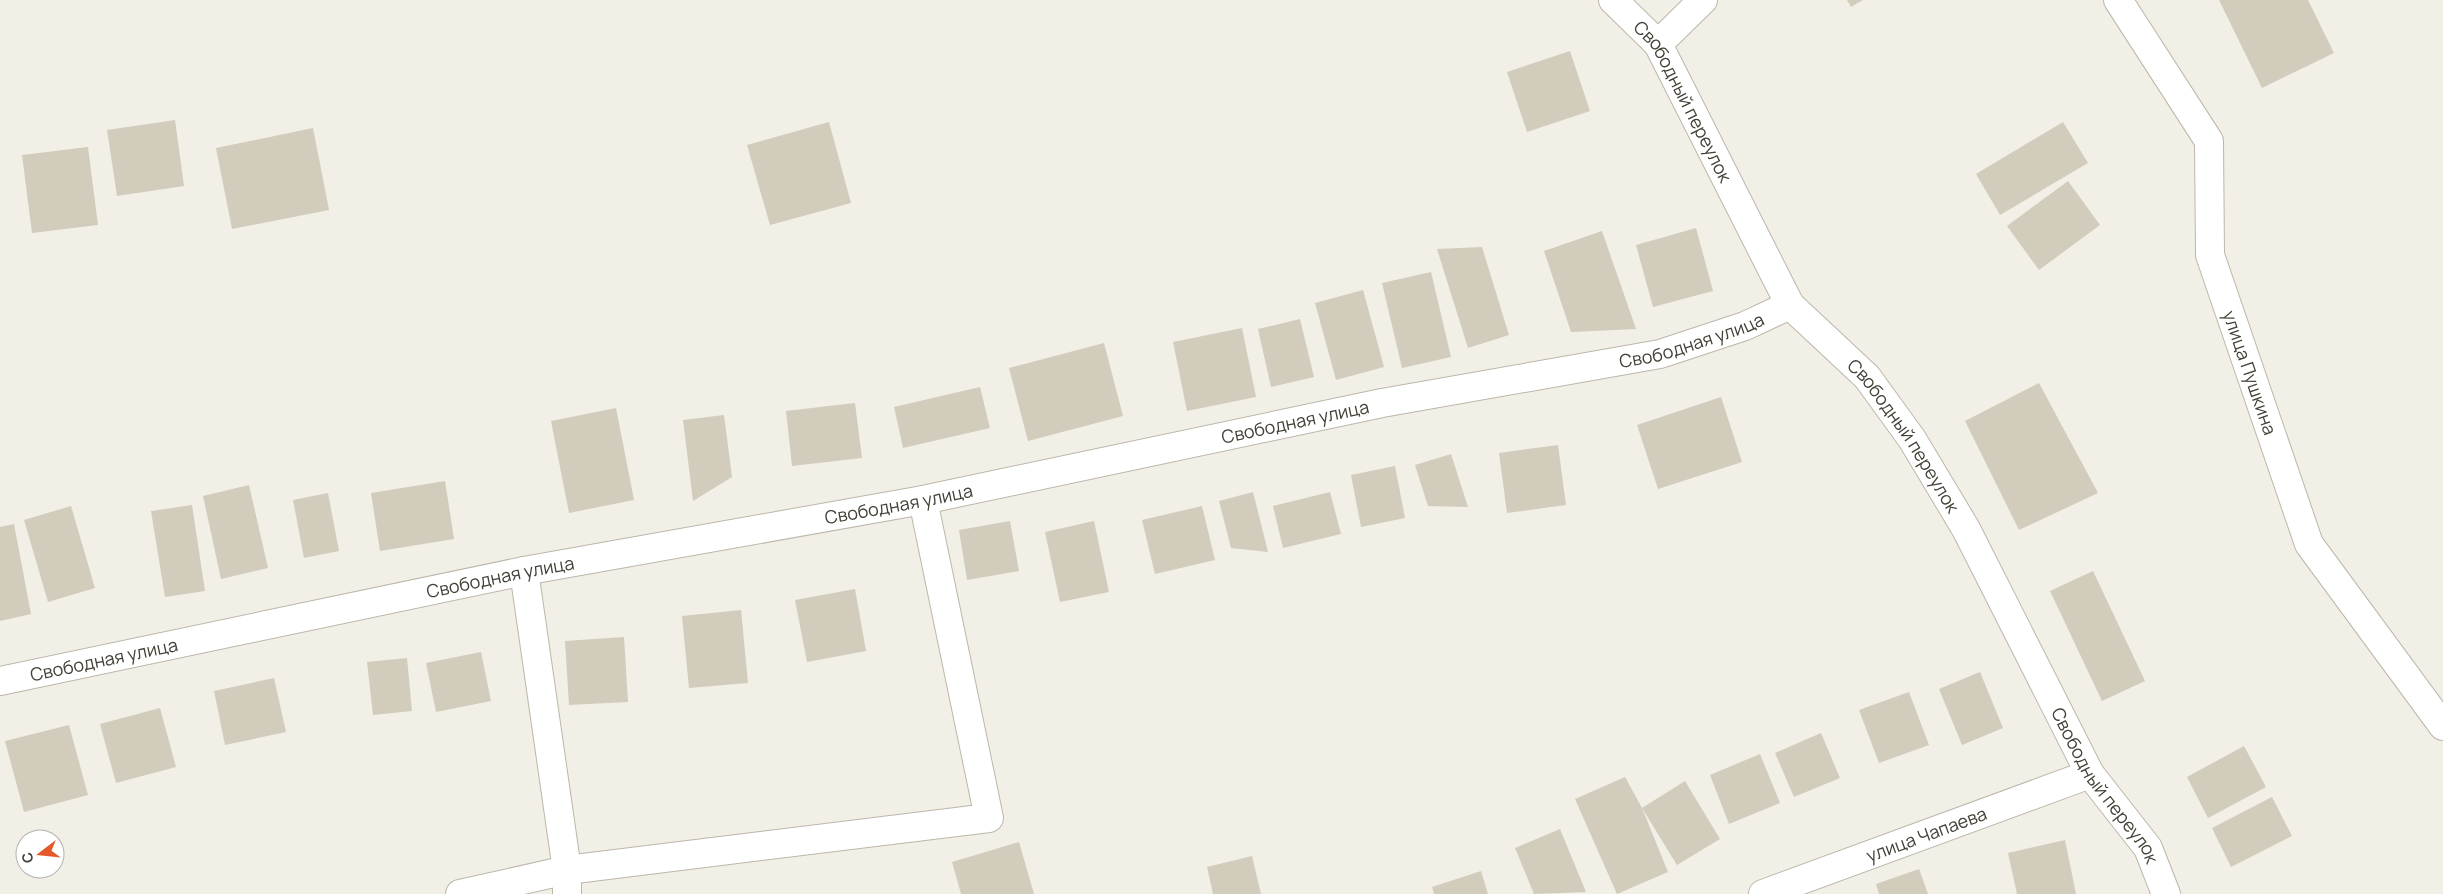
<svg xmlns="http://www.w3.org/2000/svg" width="2443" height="894" font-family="Manrope,sans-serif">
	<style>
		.building { fill: #d2ccbd }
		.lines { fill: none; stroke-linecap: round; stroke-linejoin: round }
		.minor-casing { stroke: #bcb7aa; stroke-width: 30 }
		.minor { stroke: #fff; stroke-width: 28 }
		.labels { text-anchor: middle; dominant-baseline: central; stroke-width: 4; stroke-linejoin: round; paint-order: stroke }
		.street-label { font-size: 18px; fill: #434036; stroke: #fff }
	</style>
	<rect width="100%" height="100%" fill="#f1efe6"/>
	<g class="building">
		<polygon points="1847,0 1863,0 1851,7"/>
		<polygon points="2219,0 2308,0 2334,53 2262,88"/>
		<polygon points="1570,51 1590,111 1527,132 1507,72"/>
		<polygon points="175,120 184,186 117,196 107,130"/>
		<polygon points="829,122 851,203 770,225 747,145"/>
		<polygon points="2063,122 2088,163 2000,215 1976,174"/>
		<polygon points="313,128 329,210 232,229 216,148"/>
		<polygon points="88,147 98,225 32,233 22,155"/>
		<polygon points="2068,181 2100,225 2039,270 2007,226"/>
		<polygon points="1696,228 1713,291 1653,307 1636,245"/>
		<polygon points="1602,231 1636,329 1571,332 1544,251"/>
		<polygon points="1482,247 1509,335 1468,348 1437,249"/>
		<polygon points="1431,272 1451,357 1402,368 1382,283"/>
		<polygon points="1363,290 1384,367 1336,380 1315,303"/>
		<polygon points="1300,319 1314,377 1271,387 1258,329"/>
		<polygon points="1242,328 1256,397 1187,411 1173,342"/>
		<polygon points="1104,343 1123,416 1028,441 1009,368"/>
		<polygon points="2039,383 2098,493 2019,530 1965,421"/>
		<polygon points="980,387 990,428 903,448 894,407"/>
		<polygon points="1721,397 1742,462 1658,489 1637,425"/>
		<polygon points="855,403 862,458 792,466 786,411"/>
		<polygon points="616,408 634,500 569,513 551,421"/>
		<polygon points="724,415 732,477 693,501 683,420"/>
		<polygon points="1558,445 1566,505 1507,513 1499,453"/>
		<polygon points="1451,454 1468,507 1428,506 1415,465"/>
		<polygon points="1395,466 1405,518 1361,527 1351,475"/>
		<polygon points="445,481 454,539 380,551 371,493"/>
		<polygon points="249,485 268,568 221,579 203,496"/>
		<polygon points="1253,492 1268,552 1231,548 1219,501"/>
		<polygon points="1330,492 1341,534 1283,548 1273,506"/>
		<polygon points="328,493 339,551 304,558 293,500"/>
		<polygon points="192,505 205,591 165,597 151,511"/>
		<polygon points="71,506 95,588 48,602 24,520"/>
		<polygon points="1202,506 1215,560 1155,574 1142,520"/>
		<polygon points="1010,521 1019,571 967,580 959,530"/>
		<polygon points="1094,521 1109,592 1060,602 1045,532"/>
		<polygon points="14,524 31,614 0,621 0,527"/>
		<polygon points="2093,571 2145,681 2102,701 2050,591"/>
		<polygon points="855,589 866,651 807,662 795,600"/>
		<polygon points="741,610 748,683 689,688 682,616"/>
		<polygon points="624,637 628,702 569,705 565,641"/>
		<polygon points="481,652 491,701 436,712 426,663"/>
		<polygon points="407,658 412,711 373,715 367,662"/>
		<polygon points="1980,672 2003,728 1962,745 1939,689"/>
		<polygon points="274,678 286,732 225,745 214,691"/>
		<polygon points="1909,692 1929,745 1879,763 1859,710"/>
		<polygon points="160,708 176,767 116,783 100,724"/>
		<polygon points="69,725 88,795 24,812 5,741"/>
		<polygon points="1821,733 1840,778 1794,797 1775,753"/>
		<polygon points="2244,746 2266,787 2208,818 2187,777"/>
		<polygon points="1760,754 1780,803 1729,824 1710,775"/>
		<polygon points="1625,777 1642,808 1685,781 1720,839 1677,865 1642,808 1668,872 1617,894 1575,799"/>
		<polygon points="2272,797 2292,836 2231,867 2212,828"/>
		<polygon points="1560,829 1586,892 1534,894 1515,848"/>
		<polygon points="2065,840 2076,894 2017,894 2008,853"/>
		<polygon points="1019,842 1034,894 961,894 952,862"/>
		<polygon points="1252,856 1261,894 1213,894 1207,867"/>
		<polygon points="1919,869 1928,894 1879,894 1876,884"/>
		<polygon points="1481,871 1488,894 1434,894 1432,887"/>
	</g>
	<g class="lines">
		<defs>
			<g id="minor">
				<path id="s1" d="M 1613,0 L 1658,44 L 1790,305 L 1867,377 L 1912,439 L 1966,529 L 2090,774 L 2148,848 L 2166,894"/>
				<path id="s2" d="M 2118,0 L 2209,141 L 2210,255 L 2309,544 L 2443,726"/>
				<polyline points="1658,44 1703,0"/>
				<polyline points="524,571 567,870 567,894"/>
				<path id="s3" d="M 0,681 L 524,571 L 923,500 L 1382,403 L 1660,354 L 1745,326 L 1790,305"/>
				<polyline points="460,894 567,870 989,818 923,500"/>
				<path id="s4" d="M 1763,894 L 2090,774"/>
			</g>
		</defs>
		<use href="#minor" class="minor-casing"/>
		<use href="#minor" class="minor"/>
	</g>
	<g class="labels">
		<g class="street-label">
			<text stroke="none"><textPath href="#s1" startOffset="125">Свободный переулок</textPath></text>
			<text stroke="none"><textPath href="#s3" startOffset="1726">Свободная улица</textPath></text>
			<text stroke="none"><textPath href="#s2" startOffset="406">улица Пушкина</textPath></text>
			<text stroke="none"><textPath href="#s3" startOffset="1321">Свободная улица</textPath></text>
			<text stroke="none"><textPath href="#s1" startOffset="530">Свободный переулок</textPath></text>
			<text stroke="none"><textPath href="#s3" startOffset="916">Свободная улица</textPath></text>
			<text stroke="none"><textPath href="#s3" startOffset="511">Свободная улица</textPath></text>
			<text stroke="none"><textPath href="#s3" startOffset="106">Свободная улица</textPath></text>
			<text stroke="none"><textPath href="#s1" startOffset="935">Свободный переулок</textPath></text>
			<text stroke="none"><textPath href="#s4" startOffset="174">улица Чапаева</textPath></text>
		</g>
	</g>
	<g transform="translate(40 854) rotate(254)"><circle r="24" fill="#ffffff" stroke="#b4b3af"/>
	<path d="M0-4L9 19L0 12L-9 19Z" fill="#e3592b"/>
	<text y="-8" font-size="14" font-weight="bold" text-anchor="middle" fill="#434036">С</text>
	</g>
</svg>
